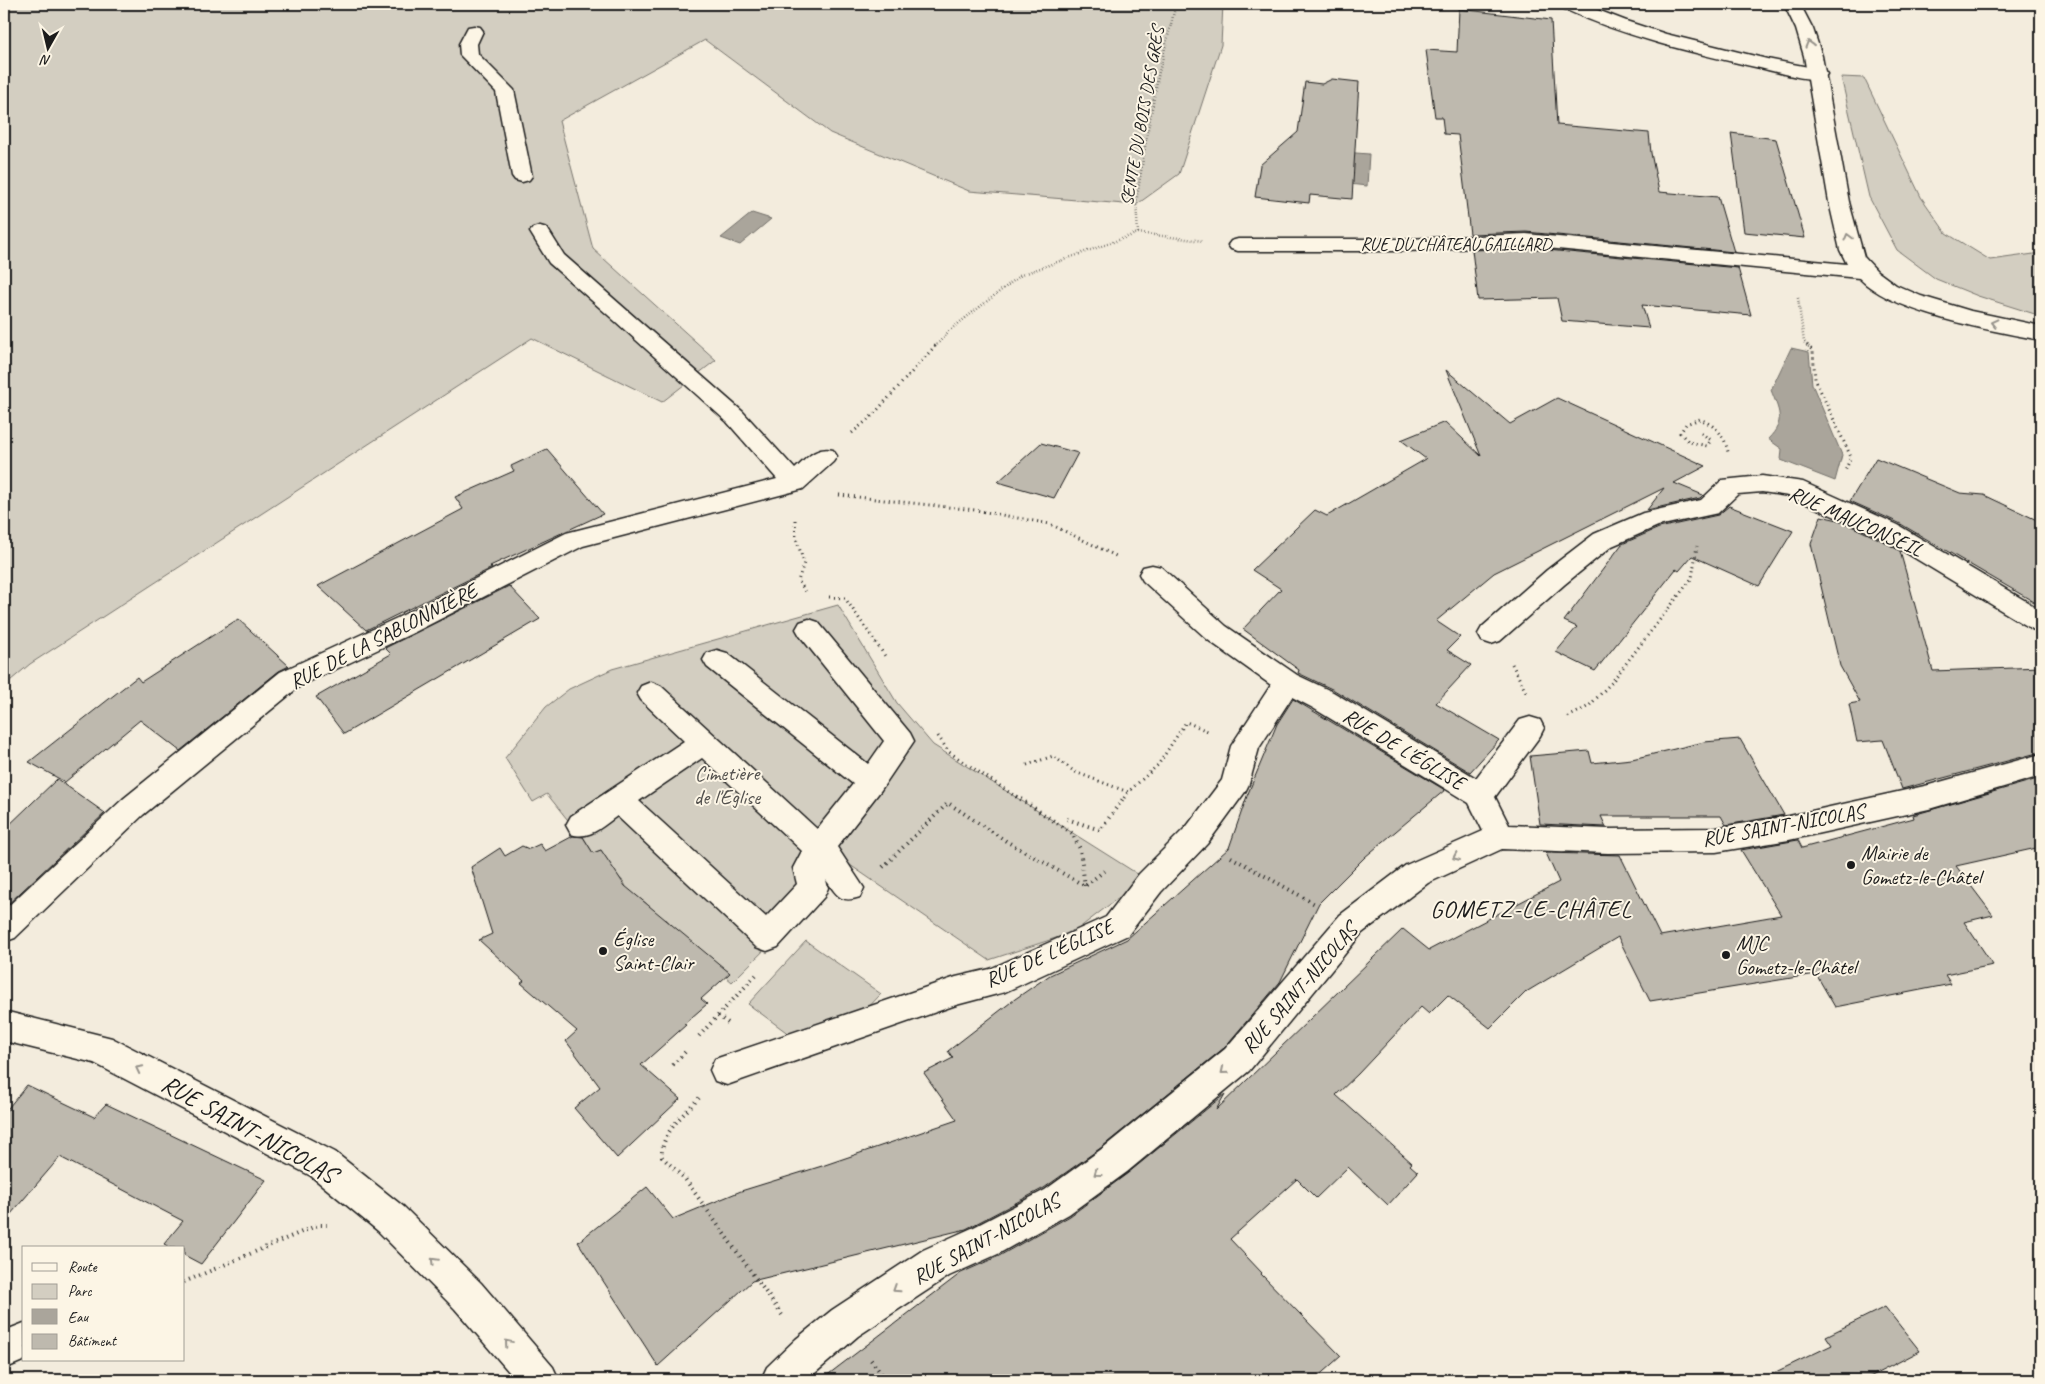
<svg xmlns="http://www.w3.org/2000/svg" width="2045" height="1384" font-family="Caveat,sans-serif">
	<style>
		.green { fill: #d3cec1; stroke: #78756e }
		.water { fill: #aaa59b; stroke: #716e68 }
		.building { fill: #beb9ae; stroke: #1c1c1c }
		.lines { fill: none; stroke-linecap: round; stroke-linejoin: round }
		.lane-casing { stroke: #1c1c1c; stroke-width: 3 }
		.street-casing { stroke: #1c1c1c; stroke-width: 3 }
		.path-far2 { stroke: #1c1c1c; stroke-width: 2.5; stroke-dasharray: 0.5 2.5; stroke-linecap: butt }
		.path-far1 { stroke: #1c1c1c; stroke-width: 3; stroke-dasharray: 1 4; stroke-linecap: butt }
		.path { stroke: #1c1c1c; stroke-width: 4; stroke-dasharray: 1 4.5; stroke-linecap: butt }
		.lane { fill: #fcf5e5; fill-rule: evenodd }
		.street { fill: #fcf5e5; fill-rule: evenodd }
		.oneway { stroke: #97938b }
		.poi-dot { fill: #1c1c1c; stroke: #fcf5e5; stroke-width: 2 }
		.labels { text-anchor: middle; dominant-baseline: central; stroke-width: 4; stroke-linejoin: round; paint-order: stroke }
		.far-street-label { font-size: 18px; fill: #1c1c1c; stroke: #fcf5e5 }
		.street-label { font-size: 21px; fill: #1c1c1c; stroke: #fcf5e5 }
		.park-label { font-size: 21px; fill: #53514e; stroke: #fcf5e5 }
		.poi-label { font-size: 21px; fill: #1c1c1c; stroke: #fcf5e5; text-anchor: start }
		.quarter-label { font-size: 24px; letter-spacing: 1px; fill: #1c1c1c; stroke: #fcf5e5 }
		.near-street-label { font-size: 25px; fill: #1c1c1c; stroke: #fcf5e5 }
	</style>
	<rect width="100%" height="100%" fill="#f3ecdd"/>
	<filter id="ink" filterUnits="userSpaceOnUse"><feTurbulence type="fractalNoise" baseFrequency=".02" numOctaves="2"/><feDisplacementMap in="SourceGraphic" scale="10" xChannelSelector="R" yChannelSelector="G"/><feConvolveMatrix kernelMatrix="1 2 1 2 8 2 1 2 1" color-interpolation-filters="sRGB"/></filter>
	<g filter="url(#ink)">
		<g class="green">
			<polygon points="4,4 1223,4 1221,45 1179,174 1136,205 969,191 830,133 705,40 559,121 593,249 716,360 662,402 532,338 30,664 4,686"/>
			<polygon points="1841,77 1864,78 1921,197 1946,233 1990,260 2041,253 2041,316 1978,296 1936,279 1897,250 1869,197"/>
			<polygon points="838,605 897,703 933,745 1144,878 1074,932 989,960 850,865 732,982 726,977 730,973 727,970 720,976 692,952 699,947 695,944 689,949 662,927 669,922 666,919 659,925 646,903 627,890 624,882 616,875 601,850 593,853 581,833 579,834 547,794 533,802 505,758 546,707 569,689 612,669"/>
			<polygon points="806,941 881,994 862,1014 793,1037 748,1004"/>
		</g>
		<g class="water">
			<polygon points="1343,152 1369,154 1367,186 1340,183"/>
			<polygon points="752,213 771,219 740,245 721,238"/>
			<path d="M 1791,348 L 1809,352 L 1812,384 L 1842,455 L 1835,481 L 1781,460 L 1782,449 L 1768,439 C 1786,421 1779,411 1771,390 Z"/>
		</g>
		<g class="building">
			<polygon points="1459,9 1551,20 1557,125 1649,133 1651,153 1659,192 1718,197 1734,252 1526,232 1470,234 1458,135 1444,134 1442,117 1435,117 1426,50 1457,52"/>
			<polygon points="1332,79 1359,82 1352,199 1310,195 1309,203 1255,197 1260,165 1298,132 1305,82 1322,84"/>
			<polygon points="1731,133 1776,139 1805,238 1744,232"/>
			<polygon points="1526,248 1738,268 1751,315 1642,305 1649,328 1562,321 1557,298 1478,300 1472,250"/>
			<polygon points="1446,370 1510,424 1557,398 1706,466 1674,483 1703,495 1700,498 1647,510 1664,488 1494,573 1436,621 1460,637 1447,650 1471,665 1436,703 1499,740 1470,772 1334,690 1298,673 1299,670 1243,629 1281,589 1252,570 1315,510 1327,516 1426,459 1401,440 1445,422 1481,456"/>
			<polygon points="1041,443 1078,453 1054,498 998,482"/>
			<polygon points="547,449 603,514 490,566 492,568 366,630 318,586 463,509 455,497 514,471 511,466"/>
			<polygon points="1876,458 1960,493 1984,495 2041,522 2041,606 1899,523 1850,501"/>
			<polygon points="1729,506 1793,531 1759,586 1692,556 1679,571 1676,569 1595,671 1556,652 1577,627 1564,621 1622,544 1659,528 1718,515"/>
			<polygon points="1821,516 1838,520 1879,539 1900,551 1933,671 2041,667 2041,752 1902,789 1883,740 1857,742 1849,704 1860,702 1840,666 1811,544"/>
			<polygon points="509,586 540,619 344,734 316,697 391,654 385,648"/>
			<polygon points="238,619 289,666 279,671 180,751 140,720 65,782 29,762 137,677 141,682"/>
			<polygon points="1293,699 1445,790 1365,857 1319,903 1280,982 1224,1048 1102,1147 1044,1188 966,1229 752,1281 658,1366 578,1242 647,1187 673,1219 741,1191 822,1166 957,1120 924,1073 953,1058 948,1051 1015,999 1050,975 1127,939 1229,848 1247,796 1277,724"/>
			<polygon points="1740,739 1784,815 1726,825 1721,816 1601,816 1606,827 1540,824 1530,756 1589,751 1592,763 1632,759 1704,742"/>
			<polygon points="2041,778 2041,847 1956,866 1993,915 1964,922 1993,965 1945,975 1951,984 1835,1007 1816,974 1650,1001 1618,937 1526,992 1490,1028 1448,995 1429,1014 1421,1007 1358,1074 1336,1095 1412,1163 1410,1165 1418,1172 1388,1205 1348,1167 1316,1198 1297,1179 1230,1239 1262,1273 1261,1274 1341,1356 1314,1380 821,1380 961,1273 999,1256 1070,1216 1128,1173 1225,1094 1216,1110 1403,929 1429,950 1559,882 1546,853 1620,855 1660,936 1781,915 1741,850 1798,840 1802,848 1914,818 1913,815"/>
			<polygon points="57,779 105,813 4,908 4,830"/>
			<polygon points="573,836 583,837 593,853 601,850 625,886 730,973 701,999 707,1004 684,1024 686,1025 641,1065 680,1099 617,1158 574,1108 600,1087 566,1041 577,1031 521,983 524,981 479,940 492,934 471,867 500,848 505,856 522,846 529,849 540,844 545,851"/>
			<polygon points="27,1085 94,1117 106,1104 266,1180 201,1264 184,1255 184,1248 171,1248 164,1244 183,1221 60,1157 4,1222 4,1113"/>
			<polygon points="1885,1307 1920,1351 1864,1380 1759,1380 1832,1345 1826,1336"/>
		</g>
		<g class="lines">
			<defs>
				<g id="lane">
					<path d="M 1559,4 L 1582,4 L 1629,22 L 1666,34 L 1767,59 L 1824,70 L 1827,74 L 1824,78 C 1808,82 1778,72 1760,68 C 1693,53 1625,37 1562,8 Z"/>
					<path d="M 809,619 L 818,622 L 910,733 L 914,741 L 881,790 L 837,847 L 864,888 L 860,897 C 840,904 837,895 826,880 L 828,888 L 824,897 L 778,947 L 767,951 L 756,947 L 617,816 C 601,827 590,840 571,834 L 566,825 L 571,816 L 684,741 L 641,700 L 637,693 L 641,686 L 651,682 L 661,686 L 817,829 L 853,784 L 707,667 L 703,660 L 707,653 L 717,650 L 727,653 L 868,764 L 884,741 L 800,636 L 796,629 L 800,622 ZM 702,758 L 802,851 L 793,868 L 797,884 L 766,917 L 639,801 Z"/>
				</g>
				<g id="street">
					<path d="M 1784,4 L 1800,4 L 1813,29 L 1822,56 L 1849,202 L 1864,257 L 1877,271 L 1896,285 L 1921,296 L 1971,311 L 2041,326 L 2041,340 C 1993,331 1894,314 1859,278 L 1526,246 L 1406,251 L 1238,251 L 1231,249 L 1228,245 L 1231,241 L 1238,239 L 1406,239 L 1526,234 L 1847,264 L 1840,250 L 1829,202 L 1804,56 L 1796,29 Z"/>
					<polygon points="474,26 480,27 483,31 477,44 478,54 514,90 532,176 529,180 522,182 515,180 512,176 496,92 460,55 459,44 468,27"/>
					<path d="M 540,226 L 547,228 L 564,255 L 743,412 L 795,469 C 807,458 816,446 833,450 L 837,456 L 833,462 L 803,489 L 583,546 L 415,632 L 300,686 L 143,815 L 15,938 L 4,942 L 4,910 L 123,799 L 280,672 L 397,618 L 566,533 L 777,479 L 727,422 L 616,322 L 549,263 L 530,232 L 533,228 Z"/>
					<polygon points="1762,476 1803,482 1898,525 2041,610 2041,632 2032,629 1880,537 1789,496 1762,492 1738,494 1718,513 1658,526 1612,546 1565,584 1500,641 1491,644 1482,641 1478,634 1482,627 1547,570 1594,534 1643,513 1701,500 1722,480"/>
					<polygon points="1152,565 1161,567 1226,626 1297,675 1333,692 1476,778 1520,720 1530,717 1540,720 1544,728 1540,736 1495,797 1509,825 1608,829 1716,828 1789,816 1929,785 2041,754 2041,776 1929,809 1789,840 1716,852 1608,853 1502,849 1428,883 1362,933 1249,1071 1127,1172 1069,1214 998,1254 949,1276 858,1336 807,1380 761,1380 767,1367 796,1339 832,1310 923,1250 972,1228 1045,1190 1103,1148 1225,1049 1340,915 1406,865 1483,831 1469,803 1313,708 1292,697 1259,748 1249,784 1245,792 1207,844 1161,892 1128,935 1005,992 956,1005 727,1085 715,1081 710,1070 715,1059 956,977 990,969 1106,917 1139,874 1187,826 1222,780 1231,746 1271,685 1208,640 1143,581 1139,574 1143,567"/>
					<polygon points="4,1011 112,1038 335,1152 404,1207 481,1283 553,1367 559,1380 516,1380 455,1309 378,1231 311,1176 94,1063 4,1041"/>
					<polygon points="24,1323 25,1360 4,1369 4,1331"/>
				</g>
			</defs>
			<use href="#lane" class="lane-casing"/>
			<use href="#street" class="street-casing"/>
			<g class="path-far2">
				<polyline points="1138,233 1136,203 1147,134 1159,72 1176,4"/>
				<polyline points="1798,298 1804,342 1809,347"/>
				<polyline points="935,347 950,330 1021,275 1138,233 1203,241"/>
			</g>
			<g class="path-far1">
				<polyline points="1807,345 1813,351 1815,379 1851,457 1845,471"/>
				<polyline points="852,433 873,415 936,345"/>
				<path d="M 1701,433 L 1711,440 L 1707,446 L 1689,442 L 1680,433 L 1686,424 L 1700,419 C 1717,427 1724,434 1728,452"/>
				<polyline points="839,495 975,510 1050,524 1118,557"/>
				<polyline points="795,520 796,538 804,563 798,581 807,593"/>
				<polyline points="829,597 845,598 885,656"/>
				<polyline points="1512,664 1526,692"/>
				<polyline points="1568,717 1589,706 1611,683 1692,578 1697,546"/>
				<polyline points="938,736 949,752 1018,798"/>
				<polyline points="1027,765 1053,756 1075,772 1128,792 1158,765 1186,722 1210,732"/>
				<polyline points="1124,798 1128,792"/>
			</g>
			<g class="path">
				<polyline points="1016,796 1072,833 1080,849 1085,886"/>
				<polyline points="1067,819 1100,830 1125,796"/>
				<polyline points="1231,857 1315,904"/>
				<polyline points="883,867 948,803 1006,841 1085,886 1104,871"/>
				<polyline points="718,1016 731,1025"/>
				<polyline points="699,1036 756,975"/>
				<polyline points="673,1065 687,1050"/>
				<path d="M 699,1098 C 684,1114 660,1134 662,1157 L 685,1179 L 782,1315"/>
				<polyline points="184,1282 318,1225 327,1225"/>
				<polyline points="871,1360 886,1380"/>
			</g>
			<use href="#lane" class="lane"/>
			<use href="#street" class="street"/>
		</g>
		<defs><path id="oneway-chevron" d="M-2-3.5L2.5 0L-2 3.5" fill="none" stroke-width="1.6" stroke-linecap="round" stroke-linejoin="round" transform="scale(1.25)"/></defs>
		<g class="oneway">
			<use href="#oneway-chevron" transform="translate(1809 44) rotate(-107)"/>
			<use href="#oneway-chevron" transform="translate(1848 237) rotate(-105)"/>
			<use href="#oneway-chevron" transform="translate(1994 323) rotate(-167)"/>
			<use href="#oneway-chevron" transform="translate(1456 857) rotate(156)"/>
			<use href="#oneway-chevron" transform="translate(139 1069) rotate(-153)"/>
			<use href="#oneway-chevron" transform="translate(1224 1071) rotate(141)"/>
			<use href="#oneway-chevron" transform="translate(1097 1173) rotate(144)"/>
			<use href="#oneway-chevron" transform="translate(434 1261) rotate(-135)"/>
			<use href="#oneway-chevron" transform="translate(896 1289) rotate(147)"/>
			<use href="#oneway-chevron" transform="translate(508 1343) rotate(-130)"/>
		</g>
	</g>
	<g class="poi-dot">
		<circle cx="1851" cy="865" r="5"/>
		<circle cx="603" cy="951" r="5"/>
		<circle cx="1726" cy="955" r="5"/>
	</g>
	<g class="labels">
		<g class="far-street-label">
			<text transform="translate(1142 116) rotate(-80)">SENTE DU BOIS DES GRÈS</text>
			<text x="1456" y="244">RUE DU CHÂTEAU GAILLARD</text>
		</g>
		<g class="street-label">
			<text transform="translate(1856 521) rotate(24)">RUE MAUCONSEIL</text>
			<text transform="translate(383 636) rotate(-27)">RUE DE LA SABLONNIÈRE</text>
			<text transform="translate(1404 749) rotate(31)">RUE DE L'ÉGLISE</text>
			<text transform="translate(1783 825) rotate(-10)">RUE SAINT-NICOLAS</text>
			<text transform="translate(1049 953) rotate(-24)">RUE DE L'ÉGLISE</text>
			<text transform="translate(1299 988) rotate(-49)">RUE SAINT-NICOLAS</text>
			<text transform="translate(986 1239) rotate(-29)">RUE SAINT-NICOLAS</text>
		</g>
		<g class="park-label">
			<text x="727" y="773">Cimetière<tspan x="727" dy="24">de l'Eglise</tspan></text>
		</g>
		<g class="poi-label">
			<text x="1861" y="853">Mairie de<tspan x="1861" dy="24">Gometz-le-Châtel</tspan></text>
			<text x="613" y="939">Église<tspan x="613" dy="24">Saint-Clair</tspan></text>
			<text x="1736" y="943">MJC<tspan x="1736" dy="24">Gometz-le-Châtel</tspan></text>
		</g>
		<g class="quarter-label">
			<text x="1531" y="909">GOMETZ-LE-CHÂTEL</text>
		</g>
		<g class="near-street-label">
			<text transform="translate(249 1129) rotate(29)">RUE SAINT-NICOLAS</text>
		</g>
	</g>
	<rect width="2045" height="1384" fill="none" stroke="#fcf5e5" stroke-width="20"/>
	<rect x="10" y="10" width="2025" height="1364" fill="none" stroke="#1c1c1c" stroke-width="2" filter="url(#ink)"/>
	<rect x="22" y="1246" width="162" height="115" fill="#fcf5e5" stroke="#a29e95"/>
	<rect x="32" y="1263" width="25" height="8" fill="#fcf5e5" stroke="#a29e95"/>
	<text x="68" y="1272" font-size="15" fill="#1c1c1c">Route</text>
	<rect x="32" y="1284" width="25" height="15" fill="#d3cec1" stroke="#a29e95"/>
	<text x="68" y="1296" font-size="15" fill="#1c1c1c">Parc</text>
	<rect x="32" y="1309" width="25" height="15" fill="#aaa59b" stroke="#a29e95"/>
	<text x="68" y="1322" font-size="15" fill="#1c1c1c">Eau</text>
	<rect x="32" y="1334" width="25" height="15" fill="#beb9ae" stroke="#a29e95"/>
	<text x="68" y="1346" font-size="15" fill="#1c1c1c">Bâtiment</text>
	<g transform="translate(48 48) rotate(188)" stroke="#fcf5e5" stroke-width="4" paint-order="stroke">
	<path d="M0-4L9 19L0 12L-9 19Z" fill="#1c1c1c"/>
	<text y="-8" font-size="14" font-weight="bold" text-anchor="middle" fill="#1c1c1c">N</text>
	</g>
</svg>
